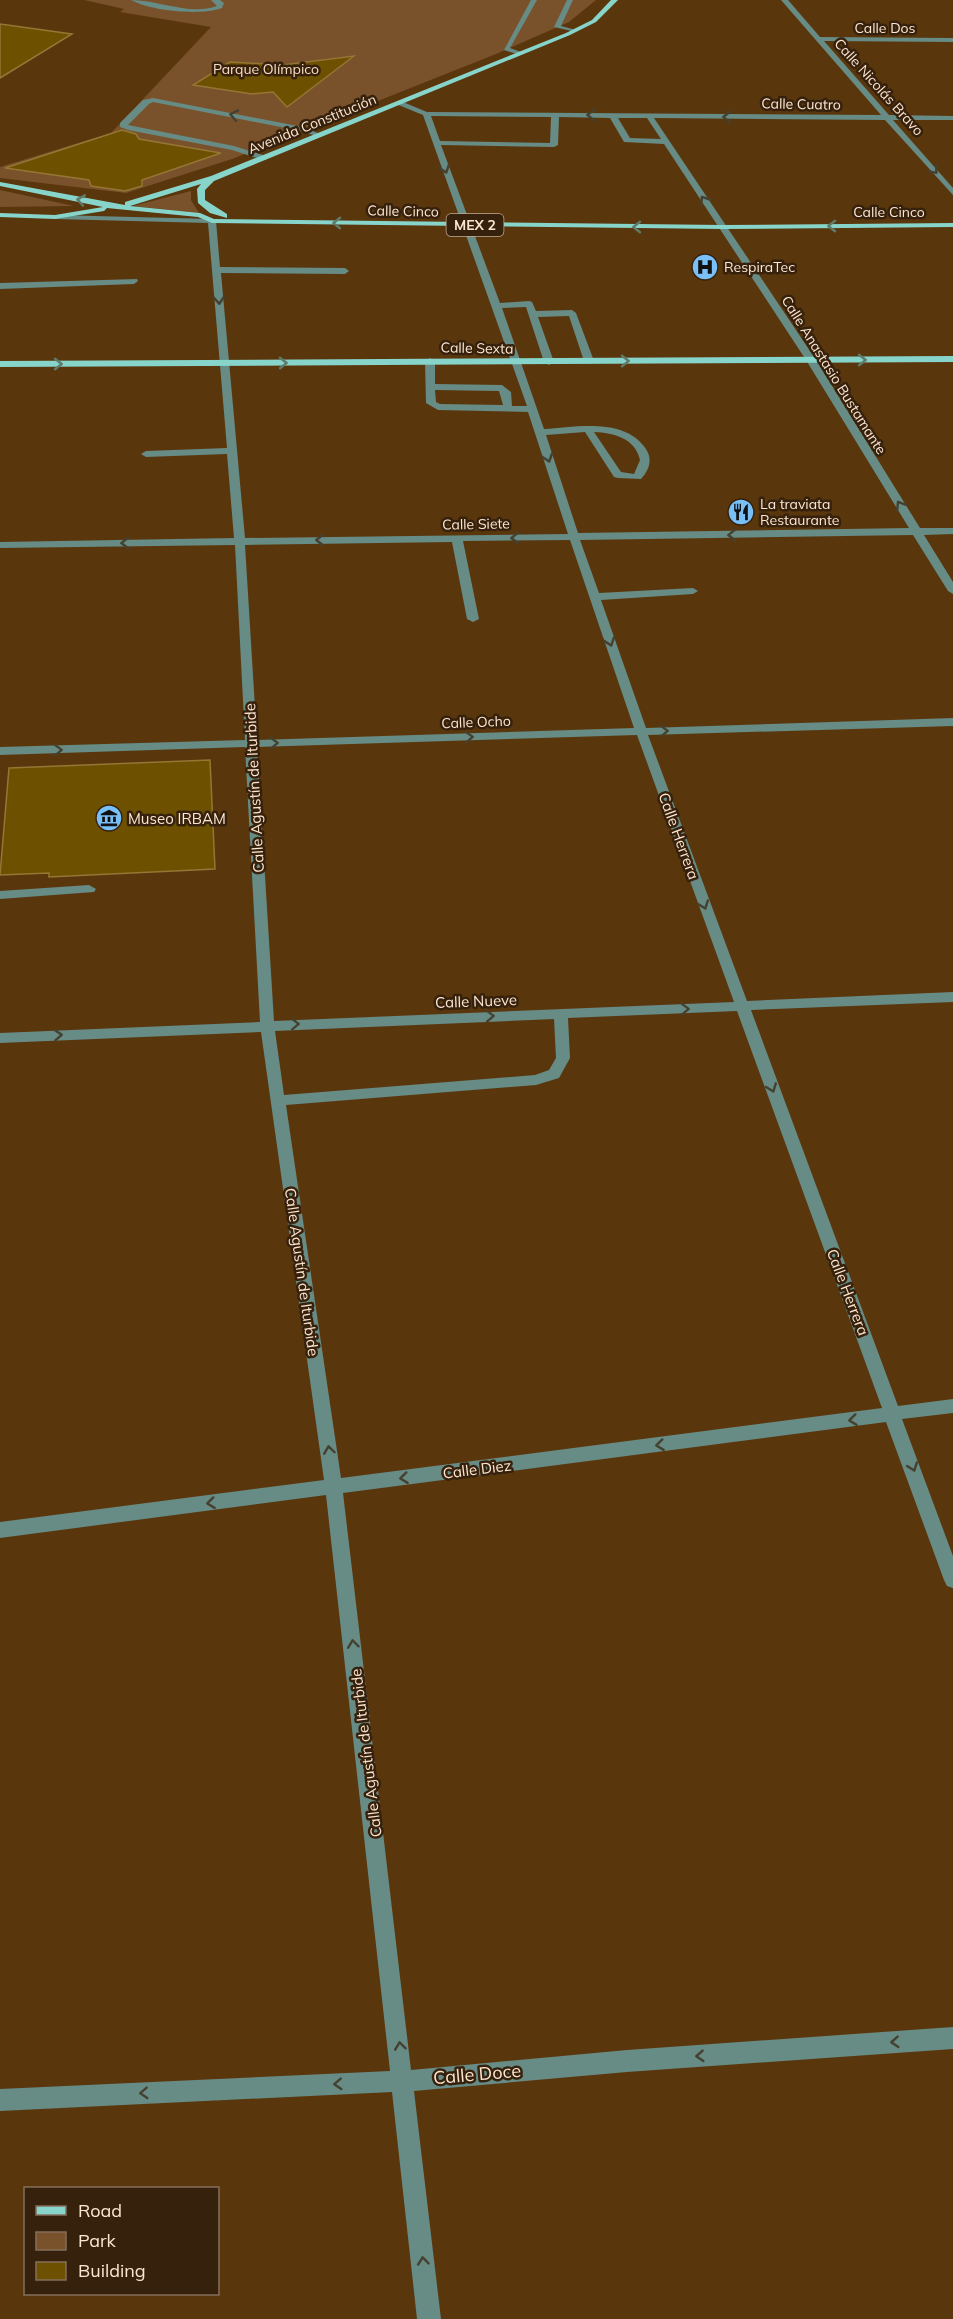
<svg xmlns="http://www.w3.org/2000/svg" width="953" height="2319" font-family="Mulish,sans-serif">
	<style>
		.green { fill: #79512a }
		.building { fill: #6e5100; stroke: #957634; stroke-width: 1.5 }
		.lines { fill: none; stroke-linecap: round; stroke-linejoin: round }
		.minor { fill: #678b85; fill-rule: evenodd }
		.major { fill: #87d5ca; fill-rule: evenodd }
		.oneway { stroke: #454130 }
		.oneway2 { stroke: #5e7b6b }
		.labels { text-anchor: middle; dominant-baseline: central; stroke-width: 5; stroke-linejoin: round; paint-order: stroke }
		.far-street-label { font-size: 14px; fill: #fce5d1; stroke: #36210c }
		.far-park-label { font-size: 14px; fill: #f7dbc3; stroke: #36210c }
		.shield { fill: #36210c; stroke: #c1aa96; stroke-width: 1.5 }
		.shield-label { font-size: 14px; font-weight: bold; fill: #fce5d1 }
		.far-poi-label { font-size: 14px; fill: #fce5d1; stroke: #36210c; text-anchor: start }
		.street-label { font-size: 15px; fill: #fce5d1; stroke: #36210c }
		.poi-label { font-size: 15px; fill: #fce5d1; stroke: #36210c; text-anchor: start }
		.near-street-label { font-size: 18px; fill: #fce5d1; stroke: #36210c }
	</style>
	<rect width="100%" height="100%" fill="#5a360d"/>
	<g class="green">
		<polygon points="84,0 596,0 569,22 496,54 232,159 126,193 0,178 0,167 111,133 211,27 120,12 124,9"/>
		<polygon points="0,190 74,206 0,207"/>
		<polygon points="191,191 191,200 199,213 133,206"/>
	</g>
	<g class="building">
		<polygon points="0,24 72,34 0,78"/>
		<polygon points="354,56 287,107 273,92 252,94 193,85 230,62 283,65"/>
		<polygon points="122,130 136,134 139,139 221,153 142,180 142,186 125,191 91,186 89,180 5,168"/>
		<polygon points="210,760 215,869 49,877 49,873 0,875 9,768"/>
	</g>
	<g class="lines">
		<g class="minor">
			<path d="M 131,0 C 160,0 189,16 217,6 L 211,0 L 220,0 L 224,3 L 222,8 C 200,16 151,11 131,0 Z"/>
			<polygon points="531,0 537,0 510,48 524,53 520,55 504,50"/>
			<polygon points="567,0 573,0 561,26 576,30 576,32 554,27"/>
			<path d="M 781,0 L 788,0 L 820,37 L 953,38 L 953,42 L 824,41 L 889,115 L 953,116 L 953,120 L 893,120 L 953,188 L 953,195 L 885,120 L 654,118 L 816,360 L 920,528 L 953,528 L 953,534 L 924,535 L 953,582 L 953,594 L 948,591 L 913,535 L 580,540 L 599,593 L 693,588 L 698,591 L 693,594 L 601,600 L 646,728 L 953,718 L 953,726 L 648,735 L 747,1001 L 953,992 L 953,1002 L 751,1010 L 898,1406 L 953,1399 L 953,1413 L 902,1419 L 953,1556 L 953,1588 L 947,1586 L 944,1580 L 886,1422 L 343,1493 L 411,2070 L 627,2050 L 953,2027 L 953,2049 L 627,2072 L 414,2091 L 441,2319 L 417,2319 L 392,2092 L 0,2111 L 0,2089 L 390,2071 L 326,1495 L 0,1538 L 0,1522 L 324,1480 L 261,1032 L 0,1043 L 0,1033 L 260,1022 L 245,747 L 0,755 L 0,747 L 245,740 L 235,545 L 0,548 L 0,542 L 234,538 L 227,454 L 146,457 L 141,454 L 146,451 L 227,448 L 208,223 L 55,219 L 51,217 L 55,215 L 212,219 L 216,221 L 220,267 L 345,268 L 349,271 L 345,274 L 221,273 L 245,538 L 568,534 L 528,412 L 438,410 L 426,403 L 425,361 L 430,358 L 435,361 L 435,384 L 502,385 L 511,392 L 512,406 L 527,406 L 423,115 L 396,104 L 403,102 L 427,112 L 881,115 ZM 431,116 L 551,117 L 550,143 L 440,141 ZM 559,117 L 610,118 L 624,142 L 664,144 L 806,360 L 909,528 L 578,533 L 546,435 L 585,432 L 614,477 L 618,478 L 641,479 C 649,470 653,460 646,449 C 625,417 576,427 544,429 L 502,308 L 526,307 L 544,362 L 549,365 L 554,362 L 538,317 L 569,316 L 584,361 L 589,364 L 594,361 L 576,313 L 572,310 L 536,311 L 532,302 L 529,301 L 500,303 L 441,145 L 554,147 L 558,145 ZM 618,118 L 647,118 L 661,139 L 630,138 ZM 435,390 L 499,391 L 503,405 L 440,404 L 436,402 ZM 594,432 C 614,433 635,438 640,460 L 634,474 L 621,472 ZM 570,540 L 634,728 L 257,740 L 245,545 L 452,542 L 467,619 L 473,622 L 479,619 L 463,541 ZM 637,735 L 734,1002 L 274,1021 L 257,747 ZM 737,1011 L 882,1408 L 341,1478 L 286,1105 L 536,1085 L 559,1078 L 570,1058 L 568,1018 ZM 554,1019 L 556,1058 L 549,1070 L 535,1075 L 284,1095 L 275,1031 Z"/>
			<polygon points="153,98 303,127 323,135 319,137 301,131 153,102 149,104 128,125 234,146 266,156 266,160 263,160 232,150 128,130 120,127 120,123 143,100"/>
			<polygon points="137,279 138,281 134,284 0,289 0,283"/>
			<polygon points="89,885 96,889 94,892 0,899 0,891"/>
		</g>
		<g class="major">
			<polygon points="611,0 618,0 596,22 570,35 214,181 205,190 205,200 227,214 227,218 210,213 198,203 197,189 201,184 130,206 200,213 214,219 723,225 953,223 953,227 723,229 212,223 198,217 107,208 104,211 55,219 0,217 0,213 55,215 103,207 0,186 0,182 125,205 125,202 211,176 566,33 592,20"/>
			<polygon points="953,356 953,362 0,367 0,361"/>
		</g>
	</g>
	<defs><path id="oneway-chevron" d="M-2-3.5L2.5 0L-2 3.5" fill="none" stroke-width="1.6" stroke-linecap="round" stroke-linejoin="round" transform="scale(1.5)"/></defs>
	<g class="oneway">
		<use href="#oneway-chevron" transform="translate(234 115) rotate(-169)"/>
		<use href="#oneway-chevron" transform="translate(591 115) rotate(-179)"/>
		<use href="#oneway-chevron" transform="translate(727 117) rotate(-179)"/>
		<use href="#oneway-chevron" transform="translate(445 169) rotate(71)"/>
		<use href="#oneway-chevron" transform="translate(934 170) rotate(50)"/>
		<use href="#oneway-chevron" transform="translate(704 200) rotate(-123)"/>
		<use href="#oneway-chevron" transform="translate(219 300) rotate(86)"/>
		<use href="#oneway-chevron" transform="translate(548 458) rotate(72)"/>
		<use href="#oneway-chevron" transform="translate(900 505) rotate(-122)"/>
		<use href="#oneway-chevron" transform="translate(732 535) rotate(179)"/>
		<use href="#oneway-chevron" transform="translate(515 538) rotate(179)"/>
		<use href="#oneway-chevron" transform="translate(320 540) rotate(180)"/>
		<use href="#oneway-chevron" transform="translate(125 543) rotate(179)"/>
		<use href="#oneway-chevron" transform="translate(610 642) rotate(71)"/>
		<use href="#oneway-chevron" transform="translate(664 731) rotate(-2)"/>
		<use href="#oneway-chevron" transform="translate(469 737) rotate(-2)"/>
		<use href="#oneway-chevron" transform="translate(274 743) rotate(-2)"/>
		<use href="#oneway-chevron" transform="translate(58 750) rotate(-2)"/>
		<use href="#oneway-chevron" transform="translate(704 905) rotate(70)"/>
		<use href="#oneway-chevron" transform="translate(685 1009) rotate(-2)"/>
		<use href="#oneway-chevron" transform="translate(490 1016) rotate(-2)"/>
		<use href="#oneway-chevron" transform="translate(295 1024) rotate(-2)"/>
		<use href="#oneway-chevron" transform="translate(58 1035) rotate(-3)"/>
		<use href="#oneway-chevron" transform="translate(772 1088) rotate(69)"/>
		<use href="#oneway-chevron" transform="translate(853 1420) rotate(173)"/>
		<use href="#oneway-chevron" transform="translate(660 1445) rotate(173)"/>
		<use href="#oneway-chevron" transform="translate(329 1450) rotate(-98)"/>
		<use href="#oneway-chevron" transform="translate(913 1467) rotate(70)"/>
		<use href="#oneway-chevron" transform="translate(404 1478) rotate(173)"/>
		<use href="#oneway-chevron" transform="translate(211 1503) rotate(173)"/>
		<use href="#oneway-chevron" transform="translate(353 1644) rotate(-97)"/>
		<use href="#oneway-chevron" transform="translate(895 2042) rotate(176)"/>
		<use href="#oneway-chevron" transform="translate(400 2046) rotate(-97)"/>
		<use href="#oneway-chevron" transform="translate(700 2056) rotate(176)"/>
		<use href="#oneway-chevron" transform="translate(338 2084) rotate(177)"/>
		<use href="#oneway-chevron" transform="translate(144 2093) rotate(177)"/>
		<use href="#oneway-chevron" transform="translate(423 2261) rotate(-96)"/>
	</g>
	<g class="oneway2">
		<use href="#oneway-chevron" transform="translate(81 200) rotate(-170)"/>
		<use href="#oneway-chevron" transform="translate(337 223) rotate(-179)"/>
		<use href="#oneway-chevron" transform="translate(832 226) rotate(180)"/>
		<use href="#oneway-chevron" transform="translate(637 227) rotate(-180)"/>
		<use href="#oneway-chevron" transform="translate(862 360)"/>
		<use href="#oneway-chevron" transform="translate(625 361)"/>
		<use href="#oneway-chevron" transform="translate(283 363) rotate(-1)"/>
		<use href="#oneway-chevron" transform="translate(58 364)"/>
	</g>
	<defs>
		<symbol id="hospital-disc" viewBox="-11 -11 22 22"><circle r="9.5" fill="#79bff8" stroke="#36210c"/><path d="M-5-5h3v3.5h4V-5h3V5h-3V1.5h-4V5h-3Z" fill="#111"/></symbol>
		<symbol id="restaurant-disc" viewBox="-11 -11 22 22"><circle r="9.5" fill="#79bff8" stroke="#36210c"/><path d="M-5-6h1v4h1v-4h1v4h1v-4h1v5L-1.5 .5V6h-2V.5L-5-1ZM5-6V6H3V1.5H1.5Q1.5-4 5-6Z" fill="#111"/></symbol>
		<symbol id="museum-disc" viewBox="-11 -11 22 22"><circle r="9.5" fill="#79bff8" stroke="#36210c"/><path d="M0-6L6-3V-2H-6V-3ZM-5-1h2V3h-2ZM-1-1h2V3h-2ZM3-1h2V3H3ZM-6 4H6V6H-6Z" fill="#111"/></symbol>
	</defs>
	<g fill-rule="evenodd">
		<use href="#hospital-disc" x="690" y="252" width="30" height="30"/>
		<use href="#restaurant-disc" x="726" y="497" width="30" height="30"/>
		<use href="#museum-disc" x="94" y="803" width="30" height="30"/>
	</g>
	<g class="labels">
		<g class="far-street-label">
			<text x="885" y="28">Calle Dos</text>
			<text transform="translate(879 87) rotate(48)">Calle Nicolás Bravo</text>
			<text transform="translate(801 104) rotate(1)">Calle Cuatro</text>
			<text transform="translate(312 124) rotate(-22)">Avenida Constitución</text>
			<text transform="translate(403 211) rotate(1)">Calle Cinco</text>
			<text x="889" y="212">Calle Cinco</text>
			<text transform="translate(477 348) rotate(1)">Calle Sexta</text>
			<text transform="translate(834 375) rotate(58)">Calle Anastasio Bustamante</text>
			<text transform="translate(476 524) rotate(-1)">Calle Siete</text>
			<text transform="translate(476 722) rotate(-2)">Calle Ocho</text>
		</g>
		<g class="far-park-label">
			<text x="266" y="69">Parque Olímpico</text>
		</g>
		<rect class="shield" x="446.5" y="214" width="57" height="22" rx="4.5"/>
		<g class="shield-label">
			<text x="475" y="225">MEX 2</text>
		</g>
		<g class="far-poi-label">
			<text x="724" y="267">RespiraTec</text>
			<text x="760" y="504">La traviata<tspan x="760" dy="16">Restaurante</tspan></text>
		</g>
		<g class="street-label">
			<text transform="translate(254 788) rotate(-93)">Calle Agustín de Iturbide</text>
			<text transform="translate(679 836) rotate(70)">Calle Herrera</text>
			<text transform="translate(476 1001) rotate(-2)">Calle Nueve</text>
			<text transform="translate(302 1272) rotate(82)">Calle Agustín de Iturbide</text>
			<text transform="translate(848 1292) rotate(69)">Calle Herrera</text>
			<text transform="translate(477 1469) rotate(-7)">Calle Diez</text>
			<text transform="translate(366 1753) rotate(-97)">Calle Agustín de Iturbide</text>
		</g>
		<g class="poi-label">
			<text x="128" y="818">Museo IRBAM</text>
		</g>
		<g class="near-street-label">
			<text transform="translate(477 2074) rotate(-5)">Calle Doce</text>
		</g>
	</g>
	<rect x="24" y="2187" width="195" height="108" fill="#36210c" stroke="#856f5b" stroke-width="1.5"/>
	<rect x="36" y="2206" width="30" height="9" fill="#87d5ca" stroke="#856f5b" stroke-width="1.5"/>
	<text x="78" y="2217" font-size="18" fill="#fce5d1">Road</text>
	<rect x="36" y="2232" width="30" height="18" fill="#79512a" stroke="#856f5b" stroke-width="1.5"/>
	<text x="78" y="2247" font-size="18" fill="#fce5d1">Park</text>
	<rect x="36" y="2262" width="30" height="18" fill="#6e5100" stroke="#856f5b" stroke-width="1.5"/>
	<text x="78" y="2277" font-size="18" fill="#fce5d1">Building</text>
</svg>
